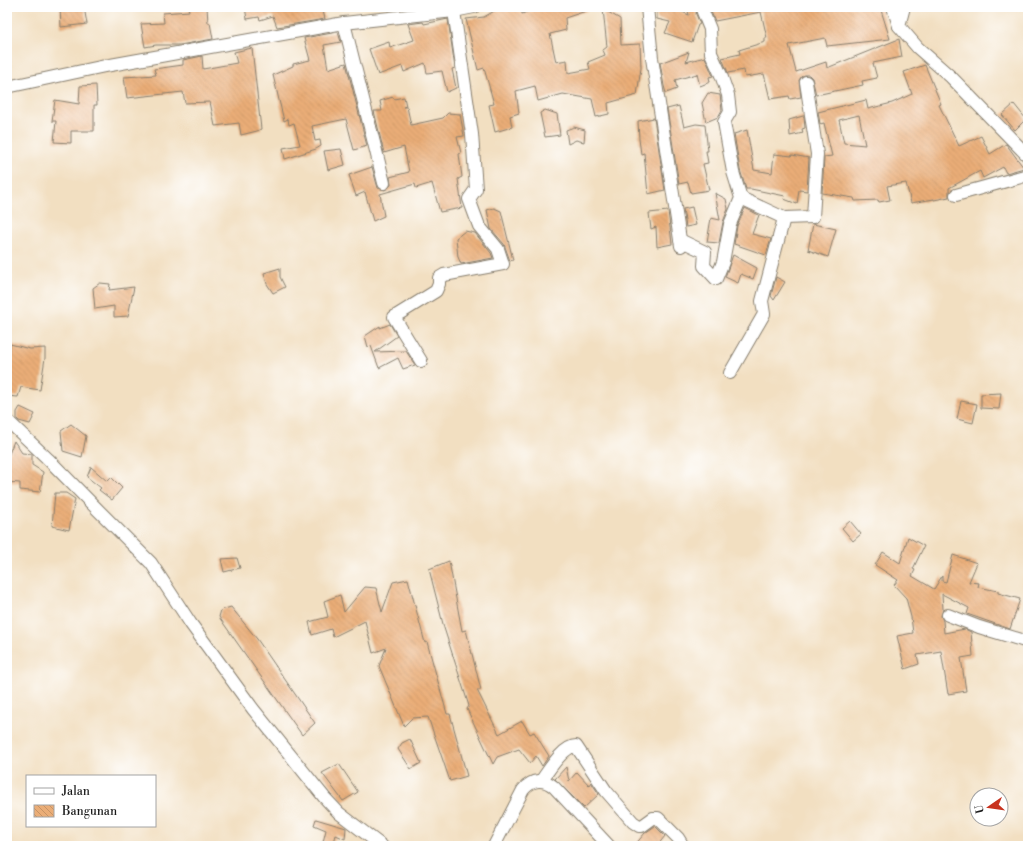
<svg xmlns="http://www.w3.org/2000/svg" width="1035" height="853" font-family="'Libre Bodoni',serif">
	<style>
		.building { fill: url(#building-back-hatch); fill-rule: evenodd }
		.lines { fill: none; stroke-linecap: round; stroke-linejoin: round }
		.minor-casing { stroke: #877e6e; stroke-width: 14 }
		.minor { stroke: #fff; stroke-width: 12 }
	</style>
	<defs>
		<pattern id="building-back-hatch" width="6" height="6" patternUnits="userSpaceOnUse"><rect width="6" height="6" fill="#eaad77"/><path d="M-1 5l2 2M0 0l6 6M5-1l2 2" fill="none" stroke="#c89466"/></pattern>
	</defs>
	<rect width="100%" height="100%" fill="#fff"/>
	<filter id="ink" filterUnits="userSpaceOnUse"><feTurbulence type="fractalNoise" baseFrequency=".025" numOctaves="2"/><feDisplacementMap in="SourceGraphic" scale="8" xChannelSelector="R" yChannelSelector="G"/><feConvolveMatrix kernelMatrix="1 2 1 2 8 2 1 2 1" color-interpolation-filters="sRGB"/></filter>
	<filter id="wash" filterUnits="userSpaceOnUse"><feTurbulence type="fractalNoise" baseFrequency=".012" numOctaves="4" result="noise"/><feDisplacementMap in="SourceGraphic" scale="16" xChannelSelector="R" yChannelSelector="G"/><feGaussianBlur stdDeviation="0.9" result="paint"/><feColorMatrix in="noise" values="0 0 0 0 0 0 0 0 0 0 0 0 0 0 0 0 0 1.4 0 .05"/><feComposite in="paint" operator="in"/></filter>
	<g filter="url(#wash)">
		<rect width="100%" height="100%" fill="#f2dfc1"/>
		<g id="blocks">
			<g class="building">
				<polygon points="60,7 84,7 87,24 61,27"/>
				<polygon points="188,7 207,7 208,23 210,23 213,39 180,45 156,45 145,47 141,24 164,23 163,13 189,11"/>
				<polygon points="245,7 294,7 295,12 311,7 322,7 325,19 277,27 273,16 260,20 259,17 247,19"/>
				<polygon points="521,7 522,14 539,7 592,7 592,9 565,18 566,30 550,34 556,62 567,60 568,73 590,69 588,62 605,55 603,50 607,47 603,9 620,19 621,45 640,44 641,68 637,95 608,103 609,114 596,117 592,99 563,94 538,101 535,86 516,91 519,113 510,116 512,127 495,132 489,105 494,104 484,68 478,70 466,19 484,17 496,10"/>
				<polygon points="662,7 671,7 689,15 687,7 697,7 696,14 700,24 698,25 692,42 665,33 670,22 657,19 657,10"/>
				<polygon points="712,7 880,7 890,39 827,46 825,38 789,45 796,72 826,62 827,68 899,39 902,57 873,63 877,78 862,81 863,85 816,95 812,78 809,75 805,75 802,76 799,80 801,97 790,99 789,96 770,99 764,74 745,77 744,70 728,73 722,58 740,54 739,50 765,42 765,38 767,38 761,12 715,21 711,12"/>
				<polygon points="448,19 455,68 452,69 456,88 447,92 442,71 427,73 425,63 404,72 402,66 378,75 369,49 389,42 390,48 414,40 408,24 423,22 424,24"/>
				<polygon points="338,32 341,42 324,45 328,69 346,63 367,146 354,150 346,119 312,126 315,141 320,140 321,146 316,149 285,159 283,148 300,145 294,123 289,125 288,119 284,121 273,75 293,66 293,64 310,60 304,38"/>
				<polygon points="252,48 261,129 257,131 241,135 239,123 215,126 210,102 185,103 183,92 127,98 124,77 156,75 154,69 183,65 183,60 202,56 203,69 237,63 234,52"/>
				<polygon points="689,52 686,62 705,57 713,76 709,77 710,82 700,86 697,74 675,80 677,89 666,93 664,86 660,63"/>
				<path d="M 925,65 L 941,104 L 939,105 L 959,146 L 981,136 L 990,154 L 1006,144 L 1024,168 L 1006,173 L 1003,167 L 983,178 L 980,171 L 949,188 L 949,197 L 934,200 L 934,199 L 911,203 L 906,183 L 887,186 L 890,200 L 879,202 L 878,200 L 855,201 L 854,198 L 822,193 L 824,157 L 832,156 L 824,123 L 820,124 L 818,112 L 866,100 L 868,109 L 892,103 L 912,94 L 904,72 ZM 859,115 L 865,145 L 844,143 L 839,120 Z"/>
				<polygon points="96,85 97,105 94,105 94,131 71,131 71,143 54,142 56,121 52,121 55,100 79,104 80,86"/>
				<polygon points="708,93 720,95 722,110 718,117 706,122 702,103"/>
				<polygon points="393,97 394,99 404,97 406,106 403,107 407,107 411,125 443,118 448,113 460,114 464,136 457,137 461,153 459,154 462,177 458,179 462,208 440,212 432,183 416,188 415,184 380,194 384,216 373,221 365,192 356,196 349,175 372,167 378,188 385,190 391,185 390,177 409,172 404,147 384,153 374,111 382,111 380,101"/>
				<polygon points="1014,104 1026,119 1015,130 1002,115"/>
				<polygon points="679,106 684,127 696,124 705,125 708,151 706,151 708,163 703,164 709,190 691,193 688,182 679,184 667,109"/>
				<polygon points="545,110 557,114 560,135 545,137 540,113"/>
				<polygon points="803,116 804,116 805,128 802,129 803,133 790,136 789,120"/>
				<polygon points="654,118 665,190 648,194 644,153 641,154 639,139 638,121"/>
				<polygon points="574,127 585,130 584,142 576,140 568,144 566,130"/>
				<polygon points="747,130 754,170 772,173 774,154 792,156 792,155 809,158 807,191 799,190 797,204 784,199 785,196 751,189 746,189 740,170 734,134"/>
				<polygon points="341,149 345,165 328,170 324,151"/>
				<polygon points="715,193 726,199 728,209 723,222 719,243 707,242 711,218 720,220"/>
				<polygon points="692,207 696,225 686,227 683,209"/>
				<polygon points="494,208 501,211 513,260 510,261 504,244 491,229 487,210"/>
				<polygon points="745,208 759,215 752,234 771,239 766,255 734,244 737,226"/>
				<polygon points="668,211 672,244 657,247 656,227 651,229 649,213"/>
				<polygon points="813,224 836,229 828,257 808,250"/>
				<polygon points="465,231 475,233 491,253 493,258 461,264 458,257 456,238"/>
				<polygon points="733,255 757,268 753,279 741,274 738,283 725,277"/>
				<polygon points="280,268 280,277 285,287 273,293 267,284 264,273"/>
				<polygon points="776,277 785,282 774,300 771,296"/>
				<polygon points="100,283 110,284 109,290 134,287 128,316 114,317 114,306 95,309 93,288"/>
				<polygon points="390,324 397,336 375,352 406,351 415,365 403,369 398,358 379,368 371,346 368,347 365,336 380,326 380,328"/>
				<polygon points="10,344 30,349 45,348 45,358 40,390 21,387 18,397 7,396 7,362 9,361"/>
				<polygon points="1001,393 999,409 981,408 981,394"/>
				<polygon points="961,401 977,404 973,423 957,419"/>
				<polygon points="20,407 35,414 30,424 19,421 17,419 17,412"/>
				<polygon points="71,424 86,436 82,457 63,451 61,431"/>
				<polygon points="14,441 22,453 32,454 32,465 43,472 40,492 20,490 20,483 7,482 7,459"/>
				<polygon points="91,467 107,481 111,477 122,488 112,500 99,490 101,488 87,477"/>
				<polygon points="55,493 66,493 75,499 69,530 52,526"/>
				<polygon points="850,521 861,534 853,541 842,528"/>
				<polygon points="908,537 924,546 913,569 915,570 912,576 934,589 942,576 942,581 946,582 953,555 977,563 969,582 979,583 978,587 998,591 998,593 1020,599 1010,629 967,614 969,608 942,594 943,609 941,616 943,621 944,633 965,629 971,632 973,656 961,658 966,691 948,694 941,651 917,655 919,664 905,669 897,636 913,633 911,617 906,598 894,585 898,580 875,565 883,552 900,563"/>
				<polygon points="237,558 240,568 224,572 221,559"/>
				<polygon points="449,561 462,631 466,630 481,690 477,690 499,734 522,721 530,734 534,732 549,756 542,766 536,756 530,763 519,749 497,757 493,764 467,709 469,706 444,628 429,569"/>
				<polygon points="408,579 425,643 427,642 447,714 450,714 467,776 450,781 428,717 412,718 404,726 379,666 386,648 373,653 365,621 333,637 331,629 312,635 309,622 328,617 324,601 340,595 344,612 365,587 376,588 382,612 393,582"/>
				<polygon points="231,607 257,639 315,723 302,735 219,617 221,610"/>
				<polygon points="410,739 421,763 411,769 398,749 402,743"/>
				<polygon points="339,764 358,792 343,801 322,773"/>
				<polygon points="566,767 569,781 577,772 589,785 591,782 599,794 584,808 555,779"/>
				<polygon points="316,819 346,828 345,839 336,835 333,846 322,846 326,830 314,825"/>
				<polygon points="655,826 665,836 657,846 634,846 645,833"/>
			</g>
		</g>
	</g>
	<g filter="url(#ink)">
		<use href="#blocks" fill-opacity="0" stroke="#877e6e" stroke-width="1"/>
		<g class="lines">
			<defs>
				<g id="minor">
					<polyline points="647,7 652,58 681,246"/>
					<polyline points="893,7 899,26"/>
					<polyline points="904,7 899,26 918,48 951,77 1028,156"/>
					<polyline points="344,23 384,183"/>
					<polyline points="7,87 105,66 344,23 454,11 474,7"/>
					<polyline points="956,195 1028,175"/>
					<polyline points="784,218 813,217 817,154 806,82"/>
					<polyline points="680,240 705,252 704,266 716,279 723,262 730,224 741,198 733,172 724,122 730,112 728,95 721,75 711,53 710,29 703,12 705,7"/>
					<polyline points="421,361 394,317 436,291 439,284 439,278 444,275 503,264 498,249 479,226 469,199 476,189 472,134 454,11"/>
					<polyline points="730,373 764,314 762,301 784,218 741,198"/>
					<polyline points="7,420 48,459 98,510 151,563 191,624 253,709 324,797 339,813 382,846"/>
					<polyline points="948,615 979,627 1028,642"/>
					<path d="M 541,781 C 549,770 563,746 576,746 L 606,791 L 633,822 L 639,826 L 642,826 L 653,818 L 658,818 L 678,838 L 683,846"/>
					<path d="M 494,846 L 523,790 C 532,779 544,778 554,787 L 609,846"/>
				</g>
			</defs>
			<use href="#minor" class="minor-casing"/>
			<use href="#minor" class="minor"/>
		</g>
	</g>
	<rect width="1035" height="853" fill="none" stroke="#fff" stroke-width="24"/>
	<rect x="26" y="775" width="130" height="52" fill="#ffffff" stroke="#a4a4a4"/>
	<rect x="34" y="788" width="20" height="6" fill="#ffffff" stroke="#a4a4a4"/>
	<text x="62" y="795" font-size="12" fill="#1c1c1c">Jalan</text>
	<rect x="34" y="805" width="20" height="12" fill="url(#building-back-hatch)" stroke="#a4a4a4"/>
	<text x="62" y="815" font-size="12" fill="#1c1c1c">Bangunan</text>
	<g transform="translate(989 807) rotate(257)"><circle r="19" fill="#ffffff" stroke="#a4a4a4"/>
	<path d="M0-3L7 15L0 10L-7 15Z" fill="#c8321e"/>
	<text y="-6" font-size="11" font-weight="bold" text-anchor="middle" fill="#1c1c1c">U</text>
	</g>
</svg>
